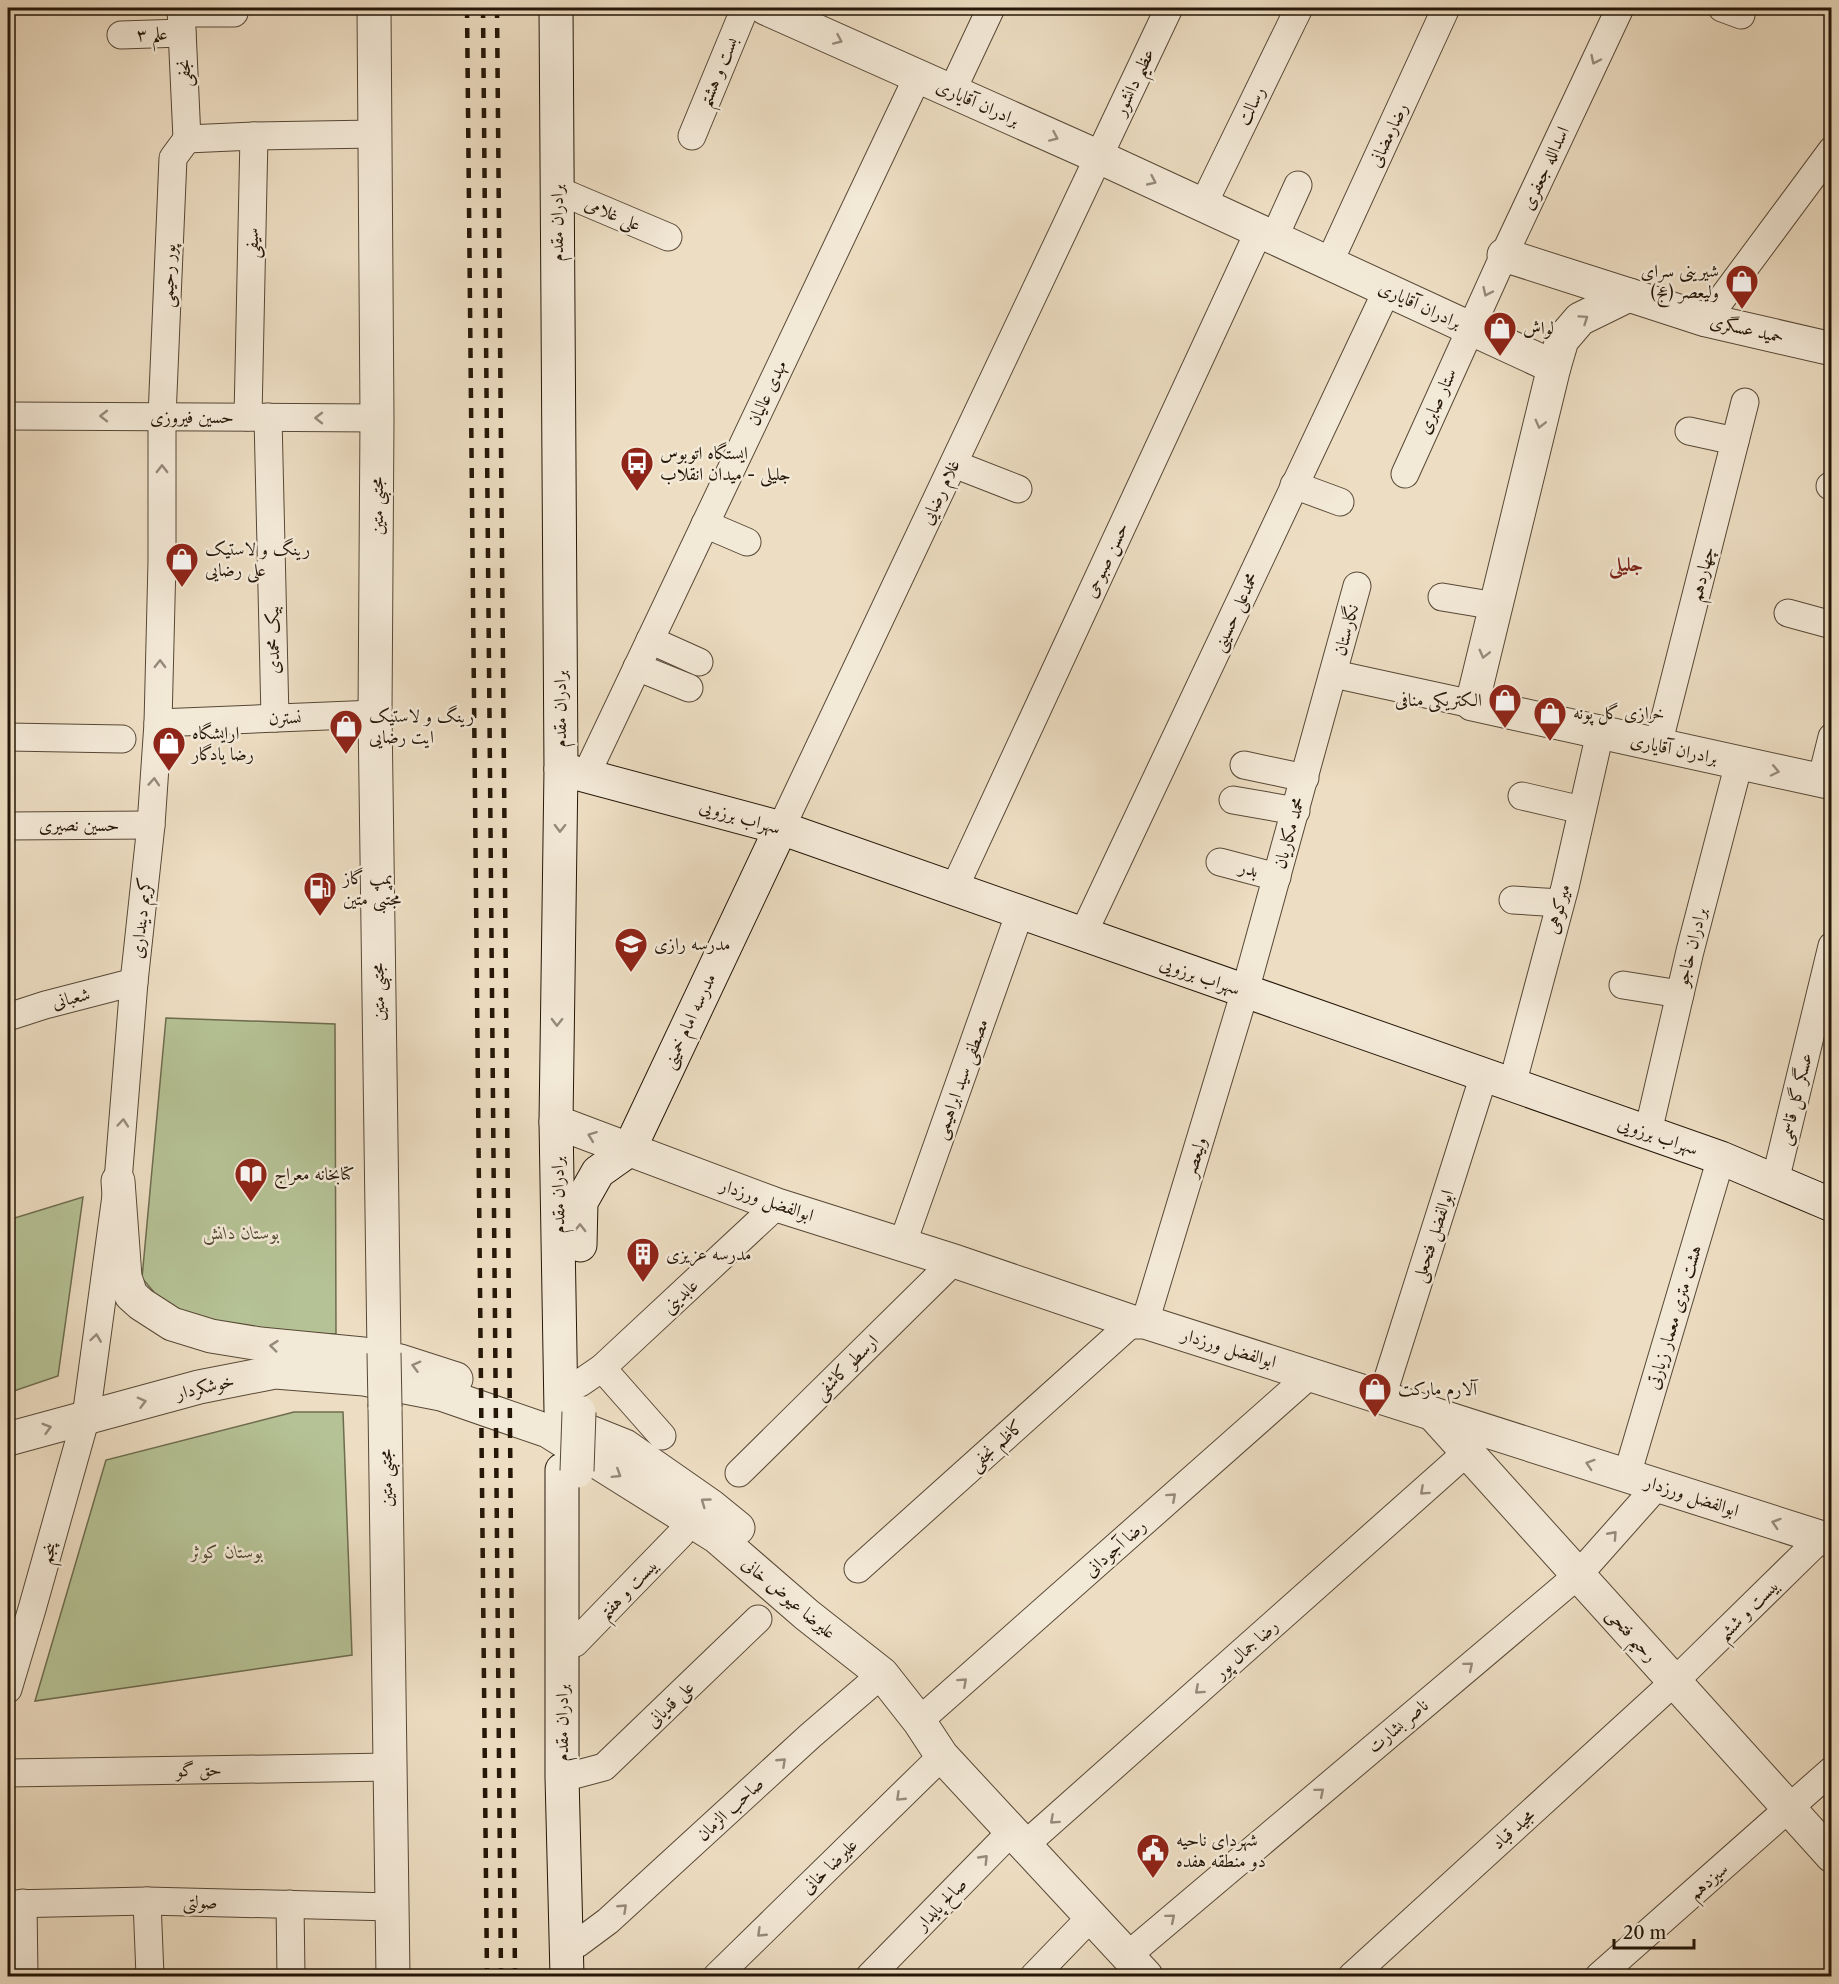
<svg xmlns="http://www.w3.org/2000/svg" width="1839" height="1984" font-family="'Libre Caslon Text',Amiri,serif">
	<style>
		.green { fill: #b5c295; stroke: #6d6c4e; stroke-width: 1.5 }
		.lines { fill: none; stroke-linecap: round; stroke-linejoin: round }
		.minor-casing { stroke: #574836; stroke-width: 29 }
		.tertiary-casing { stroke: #574836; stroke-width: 35 }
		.secondary-casing { stroke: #251708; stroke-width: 35 }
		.minor { stroke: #f3e9d7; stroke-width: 27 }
		.tertiary { stroke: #f3e9d7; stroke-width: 33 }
		.secondary { stroke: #f3e9d7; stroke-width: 33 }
		.rail { stroke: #251708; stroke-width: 4.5; stroke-dasharray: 10 10; stroke-linecap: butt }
		.tertiary-bridge-casing { stroke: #574836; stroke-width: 35; stroke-linecap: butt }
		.tertiary-bridge { stroke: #f3e9d7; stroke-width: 33 }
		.oneway { stroke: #968a7a }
		.labels { text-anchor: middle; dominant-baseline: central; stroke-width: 5; stroke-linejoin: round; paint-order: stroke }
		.street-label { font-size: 18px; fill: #251708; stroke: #f3e9d7 }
		.poi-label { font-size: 18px; fill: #251708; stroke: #f3e9d7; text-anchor: start }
		.park-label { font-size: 18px; font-style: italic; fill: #504a32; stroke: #f3e9d7 }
		.neighbourhood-label { font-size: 20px; font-weight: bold; fill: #7a1f14; stroke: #f3e9d7 }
	</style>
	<rect width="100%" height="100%" fill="#edddc2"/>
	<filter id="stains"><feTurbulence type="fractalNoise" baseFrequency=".00333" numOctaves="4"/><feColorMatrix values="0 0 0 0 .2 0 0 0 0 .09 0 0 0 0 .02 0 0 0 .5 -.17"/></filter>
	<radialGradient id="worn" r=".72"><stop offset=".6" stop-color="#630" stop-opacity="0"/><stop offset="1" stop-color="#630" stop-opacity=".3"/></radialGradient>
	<g class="green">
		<polygon points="166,1018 335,1024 336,1334 226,1330 169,1310 142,1278"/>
		<polygon points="83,1197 58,1376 8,1393 8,1220"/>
		<polygon points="294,1412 343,1412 352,1655 35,1701 106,1460"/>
	</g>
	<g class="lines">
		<defs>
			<g id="minor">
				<polyline points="181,8 187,139"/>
				<polyline points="1722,8 1741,15"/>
				<polyline points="181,13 234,13"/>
				<polyline points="121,35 182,33"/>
				<polyline points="952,91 991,8"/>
				<polyline points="254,136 375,134"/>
				<polyline points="692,136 745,8"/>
				<polyline points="187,139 254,136 248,417"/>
				<polyline points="557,190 668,237"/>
				<polyline points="1203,205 1299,8"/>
				<polyline points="1274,238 1298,185"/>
				<polyline points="1329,263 1446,8"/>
				<polyline points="1706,320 1832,150"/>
				<polyline points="8,416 377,418"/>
				<polyline points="268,417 275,718"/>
				<polyline points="1689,431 1735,441"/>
				<polyline points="954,464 1018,489"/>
				<polyline points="1405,474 1504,255 1620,8"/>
				<polyline points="1294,485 1340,502"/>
				<polyline points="1830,486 1832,486"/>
				<polyline points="705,524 747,542"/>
				<polyline points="1442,597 1496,606"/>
				<polyline points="1788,613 1832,625"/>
				<polyline points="650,640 699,662"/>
				<polyline points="637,667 689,688"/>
				<polyline points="1334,674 1472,704"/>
				<polyline points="158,723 375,714"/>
				<polyline points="8,737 122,739"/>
				<polyline points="1658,745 1745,402"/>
				<polyline points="1244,765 1305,778"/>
				<polyline points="586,775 918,76"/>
				<polyline points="1821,781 1832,737"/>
				<polyline points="1522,796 1582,810"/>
				<polyline points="1233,800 1296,811"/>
				<polyline points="8,826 151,825"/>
				<polyline points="781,828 1169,8"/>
				<polyline points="1220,862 1277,877"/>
				<polyline points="954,889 1259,231"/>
				<polyline points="1513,900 1560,903"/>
				<polyline points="1083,934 1387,290"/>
				<polyline points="1623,985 1680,994"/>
				<polyline points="8,1017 45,1005 134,982"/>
				<polyline points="1512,1085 1565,887 1600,733"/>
				<polyline points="1648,1132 1690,951 1739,763"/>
				<polyline points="1775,1181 1832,946"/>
				<polyline points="902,1245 1020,912"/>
				<polyline points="1145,1322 1245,991 1357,586"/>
				<polyline points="602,1368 662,1436"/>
				<polyline points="580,1383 602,1368 777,1205"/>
				<polyline points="1382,1397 1484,1075"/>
				<polyline points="739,1473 954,1261"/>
				<polyline points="1627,1475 1721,1158"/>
				<polyline points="858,1569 1133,1322"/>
				<polyline points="575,1643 681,1534"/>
				<polyline points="8,1689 32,1609 86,1417 118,1181 134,982 151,825 158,723 162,561 162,417 173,158 187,139"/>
				<polyline points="919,1721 1311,1374"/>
				<polyline points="8,1773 390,1767"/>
				<polyline points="574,1775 604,1767 758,1619"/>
				<polyline points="1025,1845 1467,1452"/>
				<polyline points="147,1901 150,1976"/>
				<polyline points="23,1903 24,1976"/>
				<polyline points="8,1904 147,1901 392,1907"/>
				<polyline points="290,1904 291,1976"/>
				<polyline points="577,1944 608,1921 810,1736 882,1674"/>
				<polyline points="1127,1956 1578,1575 1658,1485"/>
				<polyline points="717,1976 942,1756"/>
				<polyline points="870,1976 1012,1831"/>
				<polyline points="1034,1976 1091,1917"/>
				<polyline points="1352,1976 1674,1682 1821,1538"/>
				<polyline points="1599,1976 1832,1770"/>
			</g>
			<g id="tertiary">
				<polyline points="374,8 377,418 375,714 384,1353"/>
				<polyline points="765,8 1099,157 1554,367"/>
				<polyline points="1504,255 1629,295"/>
				<polyline points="1832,349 1706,320 1629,295 1580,319 1562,340 1554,367 1472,704 1832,783"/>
				<polyline points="556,1122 777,1205 954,1261 1133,1322 1145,1322 1832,1541"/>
				<polyline points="118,1181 125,1277 131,1295 141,1304 172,1324 211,1336 260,1344 363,1354 400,1361 456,1379"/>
				<polyline points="385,1407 393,1976"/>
				<polyline points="1433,1414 1832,1856"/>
				<polyline points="560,1420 625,1446 711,1506 738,1528"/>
				<polyline points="8,1439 199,1387 275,1372 364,1379 441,1394 548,1431 717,1537 807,1615 882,1674 919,1721 942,1756 1146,1976"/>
			</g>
			<g id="secondary">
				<polyline points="556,8 561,769 556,1122 561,1411"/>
				<polyline points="561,769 781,828 1721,1158 1832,1205"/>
				<polyline points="580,1245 581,1202 598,1172 629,1150 781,828"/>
				<polyline points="562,1470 562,1777 567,1976"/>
			</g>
		</defs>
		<use href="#minor" class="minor-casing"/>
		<use href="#tertiary" class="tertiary-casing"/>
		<use href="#secondary" class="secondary-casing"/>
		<use href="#minor" class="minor"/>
		<use href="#tertiary" class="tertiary"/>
		<use href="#secondary" class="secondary"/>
		<g class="rail">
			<polyline points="467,8 487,1976"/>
			<polyline points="483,8 501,1976"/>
			<polyline points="497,8 515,1976"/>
		</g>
		<defs>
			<g id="tertiary-bridge">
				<polyline points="384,1353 385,1407"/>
				<polyline points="577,1471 579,1412"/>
			</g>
		</defs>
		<use href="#tertiary-bridge" class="tertiary-bridge-casing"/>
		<use href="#tertiary-bridge" class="tertiary-bridge"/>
	</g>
	<defs><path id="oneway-chevron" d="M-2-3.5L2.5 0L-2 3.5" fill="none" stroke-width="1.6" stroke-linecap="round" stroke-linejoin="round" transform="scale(1.5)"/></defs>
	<g class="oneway">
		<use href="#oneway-chevron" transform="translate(838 40) rotate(24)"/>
		<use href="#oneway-chevron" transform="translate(1595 60) rotate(115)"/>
		<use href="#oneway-chevron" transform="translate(1054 137) rotate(24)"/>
		<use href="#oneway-chevron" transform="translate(1152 181) rotate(25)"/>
		<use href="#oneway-chevron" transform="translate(1487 292) rotate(115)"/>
		<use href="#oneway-chevron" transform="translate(1584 319) rotate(-34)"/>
		<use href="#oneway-chevron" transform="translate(104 416) rotate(-180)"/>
		<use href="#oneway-chevron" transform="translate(319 418) rotate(-180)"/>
		<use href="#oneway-chevron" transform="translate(1540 424) rotate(104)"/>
		<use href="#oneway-chevron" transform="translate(162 469) rotate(-90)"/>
		<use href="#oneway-chevron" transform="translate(1484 654) rotate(104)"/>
		<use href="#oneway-chevron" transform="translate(160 664) rotate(-89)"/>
		<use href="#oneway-chevron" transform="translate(1775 771) rotate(12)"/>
		<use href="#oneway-chevron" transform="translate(154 782) rotate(-86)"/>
		<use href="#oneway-chevron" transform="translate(560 828) rotate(91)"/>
		<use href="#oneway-chevron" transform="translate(557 1022) rotate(91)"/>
		<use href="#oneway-chevron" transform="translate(123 1123) rotate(-85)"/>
		<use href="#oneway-chevron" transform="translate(592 1136) rotate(-159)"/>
		<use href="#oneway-chevron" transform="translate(580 1228) rotate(-90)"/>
		<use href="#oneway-chevron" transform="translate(96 1338) rotate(-82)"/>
		<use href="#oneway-chevron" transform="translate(274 1346) rotate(-174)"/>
		<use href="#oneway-chevron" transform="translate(416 1366) rotate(-165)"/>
		<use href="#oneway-chevron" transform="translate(142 1402) rotate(-15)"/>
		<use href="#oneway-chevron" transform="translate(47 1428) rotate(-16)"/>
		<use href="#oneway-chevron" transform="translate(1590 1464) rotate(-162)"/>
		<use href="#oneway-chevron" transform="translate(617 1474) rotate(32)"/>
		<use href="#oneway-chevron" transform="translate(1424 1491) rotate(138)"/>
		<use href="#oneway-chevron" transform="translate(1172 1497) rotate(-42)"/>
		<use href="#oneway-chevron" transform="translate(705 1502) rotate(-144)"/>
		<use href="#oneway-chevron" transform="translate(1776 1523) rotate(-162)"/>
		<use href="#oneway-chevron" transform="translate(1613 1535) rotate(-48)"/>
		<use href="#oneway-chevron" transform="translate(1469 1666) rotate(-40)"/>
		<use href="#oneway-chevron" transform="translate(963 1682) rotate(-42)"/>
		<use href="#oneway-chevron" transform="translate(1199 1690) rotate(138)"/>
		<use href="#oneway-chevron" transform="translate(782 1762) rotate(-43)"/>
		<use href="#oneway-chevron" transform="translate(1320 1792) rotate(-40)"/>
		<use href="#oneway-chevron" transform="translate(900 1797) rotate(136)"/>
		<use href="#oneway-chevron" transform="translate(1054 1820) rotate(138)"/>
		<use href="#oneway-chevron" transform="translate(984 1859) rotate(-46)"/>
		<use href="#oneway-chevron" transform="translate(623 1908) rotate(-43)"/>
		<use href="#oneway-chevron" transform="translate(1171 1918) rotate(-40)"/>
		<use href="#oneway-chevron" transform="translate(761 1933) rotate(136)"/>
	</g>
	<defs>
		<symbol id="shop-pin" viewBox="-11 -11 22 30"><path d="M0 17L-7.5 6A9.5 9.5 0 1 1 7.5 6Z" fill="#8f2418" stroke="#f3e9d7"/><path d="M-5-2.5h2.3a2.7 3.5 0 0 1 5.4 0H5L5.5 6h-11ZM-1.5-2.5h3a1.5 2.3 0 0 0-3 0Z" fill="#fff"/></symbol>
		<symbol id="bus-pin" viewBox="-11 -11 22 30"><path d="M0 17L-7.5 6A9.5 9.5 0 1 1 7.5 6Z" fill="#8f2418" stroke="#f3e9d7"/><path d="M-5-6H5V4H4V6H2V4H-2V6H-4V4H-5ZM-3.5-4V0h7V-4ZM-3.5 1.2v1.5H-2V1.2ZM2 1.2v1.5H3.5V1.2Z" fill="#fff"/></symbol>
		<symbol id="fuel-pin" viewBox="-11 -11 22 30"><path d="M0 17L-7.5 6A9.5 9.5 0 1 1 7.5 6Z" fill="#8f2418" stroke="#f3e9d7"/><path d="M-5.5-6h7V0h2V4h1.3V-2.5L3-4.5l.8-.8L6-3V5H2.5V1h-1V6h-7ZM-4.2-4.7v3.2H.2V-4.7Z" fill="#fff"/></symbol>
		<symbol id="school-pin" viewBox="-11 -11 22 30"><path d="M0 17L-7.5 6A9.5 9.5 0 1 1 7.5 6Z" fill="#8f2418" stroke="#f3e9d7"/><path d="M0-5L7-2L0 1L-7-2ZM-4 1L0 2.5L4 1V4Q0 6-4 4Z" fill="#fff"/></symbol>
		<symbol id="library-pin" viewBox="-11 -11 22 30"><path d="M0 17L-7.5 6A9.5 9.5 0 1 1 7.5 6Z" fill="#8f2418" stroke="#f3e9d7"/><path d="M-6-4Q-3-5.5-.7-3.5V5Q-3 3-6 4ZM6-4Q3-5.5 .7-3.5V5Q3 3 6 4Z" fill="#fff"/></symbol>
		<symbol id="building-pin" viewBox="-11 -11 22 30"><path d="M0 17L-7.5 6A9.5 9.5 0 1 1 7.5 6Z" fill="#8f2418" stroke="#f3e9d7"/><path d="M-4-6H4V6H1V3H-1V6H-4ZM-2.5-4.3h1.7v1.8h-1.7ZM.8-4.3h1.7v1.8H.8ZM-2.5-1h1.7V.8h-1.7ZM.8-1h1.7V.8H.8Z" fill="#fff"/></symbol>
		<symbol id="civic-pin" viewBox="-11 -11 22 30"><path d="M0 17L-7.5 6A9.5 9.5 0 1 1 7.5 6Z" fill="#8f2418" stroke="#f3e9d7"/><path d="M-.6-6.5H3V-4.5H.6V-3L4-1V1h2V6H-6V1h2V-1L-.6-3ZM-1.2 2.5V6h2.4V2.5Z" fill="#fff"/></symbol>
	</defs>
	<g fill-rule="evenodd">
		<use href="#shop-pin" x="1723" y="262" width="38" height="52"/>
		<use href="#shop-pin" x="1481" y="309" width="38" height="52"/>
		<use href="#bus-pin" x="618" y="444" width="38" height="52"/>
		<use href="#shop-pin" x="163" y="540" width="38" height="52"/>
		<use href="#shop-pin" x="1486" y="681" width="38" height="52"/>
		<use href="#shop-pin" x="1531" y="694" width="38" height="52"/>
		<use href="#shop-pin" x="327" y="707" width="38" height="52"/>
		<use href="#shop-pin" x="150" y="724" width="38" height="52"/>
		<use href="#fuel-pin" x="301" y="869" width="38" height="52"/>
		<use href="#school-pin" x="612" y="925" width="38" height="52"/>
		<use href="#library-pin" x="232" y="1155" width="38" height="52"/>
		<use href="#building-pin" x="624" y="1235" width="38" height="52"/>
		<use href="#shop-pin" x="1356" y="1370" width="38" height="52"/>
		<use href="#civic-pin" x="1134" y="1831" width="38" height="52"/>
	</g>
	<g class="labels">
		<g class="street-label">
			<text transform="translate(152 34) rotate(-2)">علم ۳</text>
			<text transform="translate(718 72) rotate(-67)">بست و هشتم</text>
			<text transform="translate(184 73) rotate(-92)">نجفی</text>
			<text transform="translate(1134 82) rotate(-65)">عظیم دانشور</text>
			<text transform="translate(978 103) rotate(24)">برادران آقایاری</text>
			<text transform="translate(1251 106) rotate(-64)">رسالت</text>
			<text transform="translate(1388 135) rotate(-65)">رضارمضانی</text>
			<text transform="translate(1545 168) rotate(-65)">اسدالله جعفری</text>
			<text transform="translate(613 214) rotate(23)">علی غلامی</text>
			<text transform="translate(557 223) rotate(-90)">برادران مقدم</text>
			<text transform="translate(252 243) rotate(-89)">سیفی</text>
			<text transform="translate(168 276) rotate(-88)">پور رحیمی</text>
			<text transform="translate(1420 305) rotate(25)">برادران آقایاری</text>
			<text transform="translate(1747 329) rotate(13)">حمید عسگری</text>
			<text transform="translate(767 393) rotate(-65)">مهدی عالیان</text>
			<text transform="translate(1437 401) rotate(-66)">ستار صابری</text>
			<text x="192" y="417">حسین فیروزی</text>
			<text transform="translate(940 492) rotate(-65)">غلام رضایی</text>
			<text transform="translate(377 506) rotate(-90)">مجتبی متین</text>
			<text transform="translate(1106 560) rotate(-65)">حسن صبوحی</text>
			<text transform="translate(1702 574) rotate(-76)">چهاردهم</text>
			<text transform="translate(1235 612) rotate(-65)">محمدعلی حسینی</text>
			<text transform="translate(1346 630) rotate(-75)">نگارستان</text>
			<text transform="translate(273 640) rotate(-91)">بیک محمدی</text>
			<text transform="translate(560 709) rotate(-90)">برادران مقدم</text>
			<text transform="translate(285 718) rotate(-2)">نسترن</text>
			<text transform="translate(1674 749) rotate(12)">برادران آقایاری</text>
			<text transform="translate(740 817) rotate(16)">سهراب برزویی</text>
			<text x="79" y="825">حسین نصیری</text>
			<text transform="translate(1289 833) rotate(-74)">محمد مکاریان</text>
			<text transform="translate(1249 869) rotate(15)">بدر</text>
			<text transform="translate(1558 909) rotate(-75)">میرکوهی</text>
			<text transform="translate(141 918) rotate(-84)">کریم دینداری</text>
			<text transform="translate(1691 947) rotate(-76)">برادران خاجو</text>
			<text transform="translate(1200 976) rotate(19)">سهراب برزویی</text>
			<text transform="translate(378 992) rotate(-91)">مجتبی متین</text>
			<text transform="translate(71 998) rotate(-14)">شعبانی</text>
			<text transform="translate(689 1021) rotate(-65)">مدرسه امام خمینی</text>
			<text transform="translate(961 1079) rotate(-70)">مصطفی سید ابراهیمی</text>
			<text transform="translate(1795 1099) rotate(-76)">عسگر گل قاسمی</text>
			<text transform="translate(1658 1136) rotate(19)">سهراب برزویی</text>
			<text transform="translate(1195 1157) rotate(-73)">ولیعصر</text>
			<text transform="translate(558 1195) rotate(-91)">برادران مقدم</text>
			<text transform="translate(767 1200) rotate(19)">ابوالفضل ورزدار</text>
			<text transform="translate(1433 1236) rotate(-72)">ابوالفضل فتحعلی</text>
			<text transform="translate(680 1296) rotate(-43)">عابدینی</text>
			<text transform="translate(1674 1317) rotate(-73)">هشت متری معمار زیارتی</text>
			<text transform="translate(1229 1348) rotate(17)">ابوالفضل ورزدار</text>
			<text transform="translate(846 1367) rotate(-45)">ارسطو کاشفی</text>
			<text transform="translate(205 1387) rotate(-13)">خوشکردار</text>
			<text transform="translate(996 1445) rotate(-42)">کاظم نجفی</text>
			<text transform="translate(386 1478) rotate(-91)">مجتبی متین</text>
			<text transform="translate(1692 1496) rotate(18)">ابوالفضل ورزدار</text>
			<text transform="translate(1115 1548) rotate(-42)">رضا آجودانی</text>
			<text transform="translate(48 1553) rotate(-75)">پنجم</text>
			<text transform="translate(628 1589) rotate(-46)">بیست و هفتم</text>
			<text transform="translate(789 1598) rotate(40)">علیرضا عیوض خانی</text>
			<text transform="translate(1748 1610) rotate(-45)">بیست و ششم</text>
			<text transform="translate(1632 1635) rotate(48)">رحیم فتحی</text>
			<text transform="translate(1246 1649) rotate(-42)">رضا جمال پور</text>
			<text transform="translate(670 1704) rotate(-44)">علی قدیانی</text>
			<text transform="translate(562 1723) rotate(-90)">برادران مقدم</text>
			<text transform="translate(1398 1726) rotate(-40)">ناصر بشارت</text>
			<text transform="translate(199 1770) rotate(-1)">حق گو</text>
			<text transform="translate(730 1809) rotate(-43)">صاحب الزمان</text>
			<text transform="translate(1513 1829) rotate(-42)">مجید قباد</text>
			<text transform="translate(829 1866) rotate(-44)">علیرضا خانی</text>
			<text transform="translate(1708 1881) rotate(-41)">سیزدهم</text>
			<text transform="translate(200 1902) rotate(1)">صولتی</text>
			<text transform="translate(941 1904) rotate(-46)">صالح پایدار</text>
		</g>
		<g class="poi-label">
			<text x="1719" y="271" text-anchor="end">شیرینی سرای<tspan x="1719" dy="21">ولیعصر (عج)</tspan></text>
			<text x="1523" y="328">لواش</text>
			<text x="660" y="453">ایستگاه اتوبوس<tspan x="660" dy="21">جلیلی - میدان انقلاب</tspan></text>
			<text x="205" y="549">رینگ و لاستیک<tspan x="205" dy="21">علی رضایی</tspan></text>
			<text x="1482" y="700" text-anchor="end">الکتریکی منافی</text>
			<text x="1573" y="713">خرازی گل پونه</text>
			<text x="369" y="716">رینگ و لاستیک<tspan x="369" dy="21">ایت رضایی</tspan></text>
			<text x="192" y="733">ارایشگاه<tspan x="192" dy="21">رضا یادگار</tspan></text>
			<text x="343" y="878">پمپ گاز<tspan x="343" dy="21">مجتبی متین</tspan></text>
			<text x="654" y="944">مدرسه رازی</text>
			<text x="274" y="1174">کتابخانه معراج</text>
			<text x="666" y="1254">مدرسه عزیزی</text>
			<text x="1398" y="1389">آلارم مارکت</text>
			<text x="1176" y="1840">شهردای ناحیه<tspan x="1176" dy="21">دو منطقه هفده</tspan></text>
		</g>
		<g class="park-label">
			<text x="241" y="1233">بوستان دانش</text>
			<text x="227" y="1552">بوستان کوثر</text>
		</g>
		<g class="neighbourhood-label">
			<text x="1626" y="564">جلیلی</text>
		</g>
	</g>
	<rect width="1839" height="1984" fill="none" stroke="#edddc2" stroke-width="30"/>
	<rect x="9" y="9" width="1821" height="1966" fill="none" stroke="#251708" stroke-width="3"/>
	<rect x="15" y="15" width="1809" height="1954" fill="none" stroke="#251708" stroke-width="1.5"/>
	<path d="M1614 1939v9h80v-9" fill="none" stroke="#251708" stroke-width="3"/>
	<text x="1623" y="1939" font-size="18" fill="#251708" stroke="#f3e9d7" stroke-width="4.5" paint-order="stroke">20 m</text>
	<rect width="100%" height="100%" filter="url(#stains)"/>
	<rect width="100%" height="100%" fill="url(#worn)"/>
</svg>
